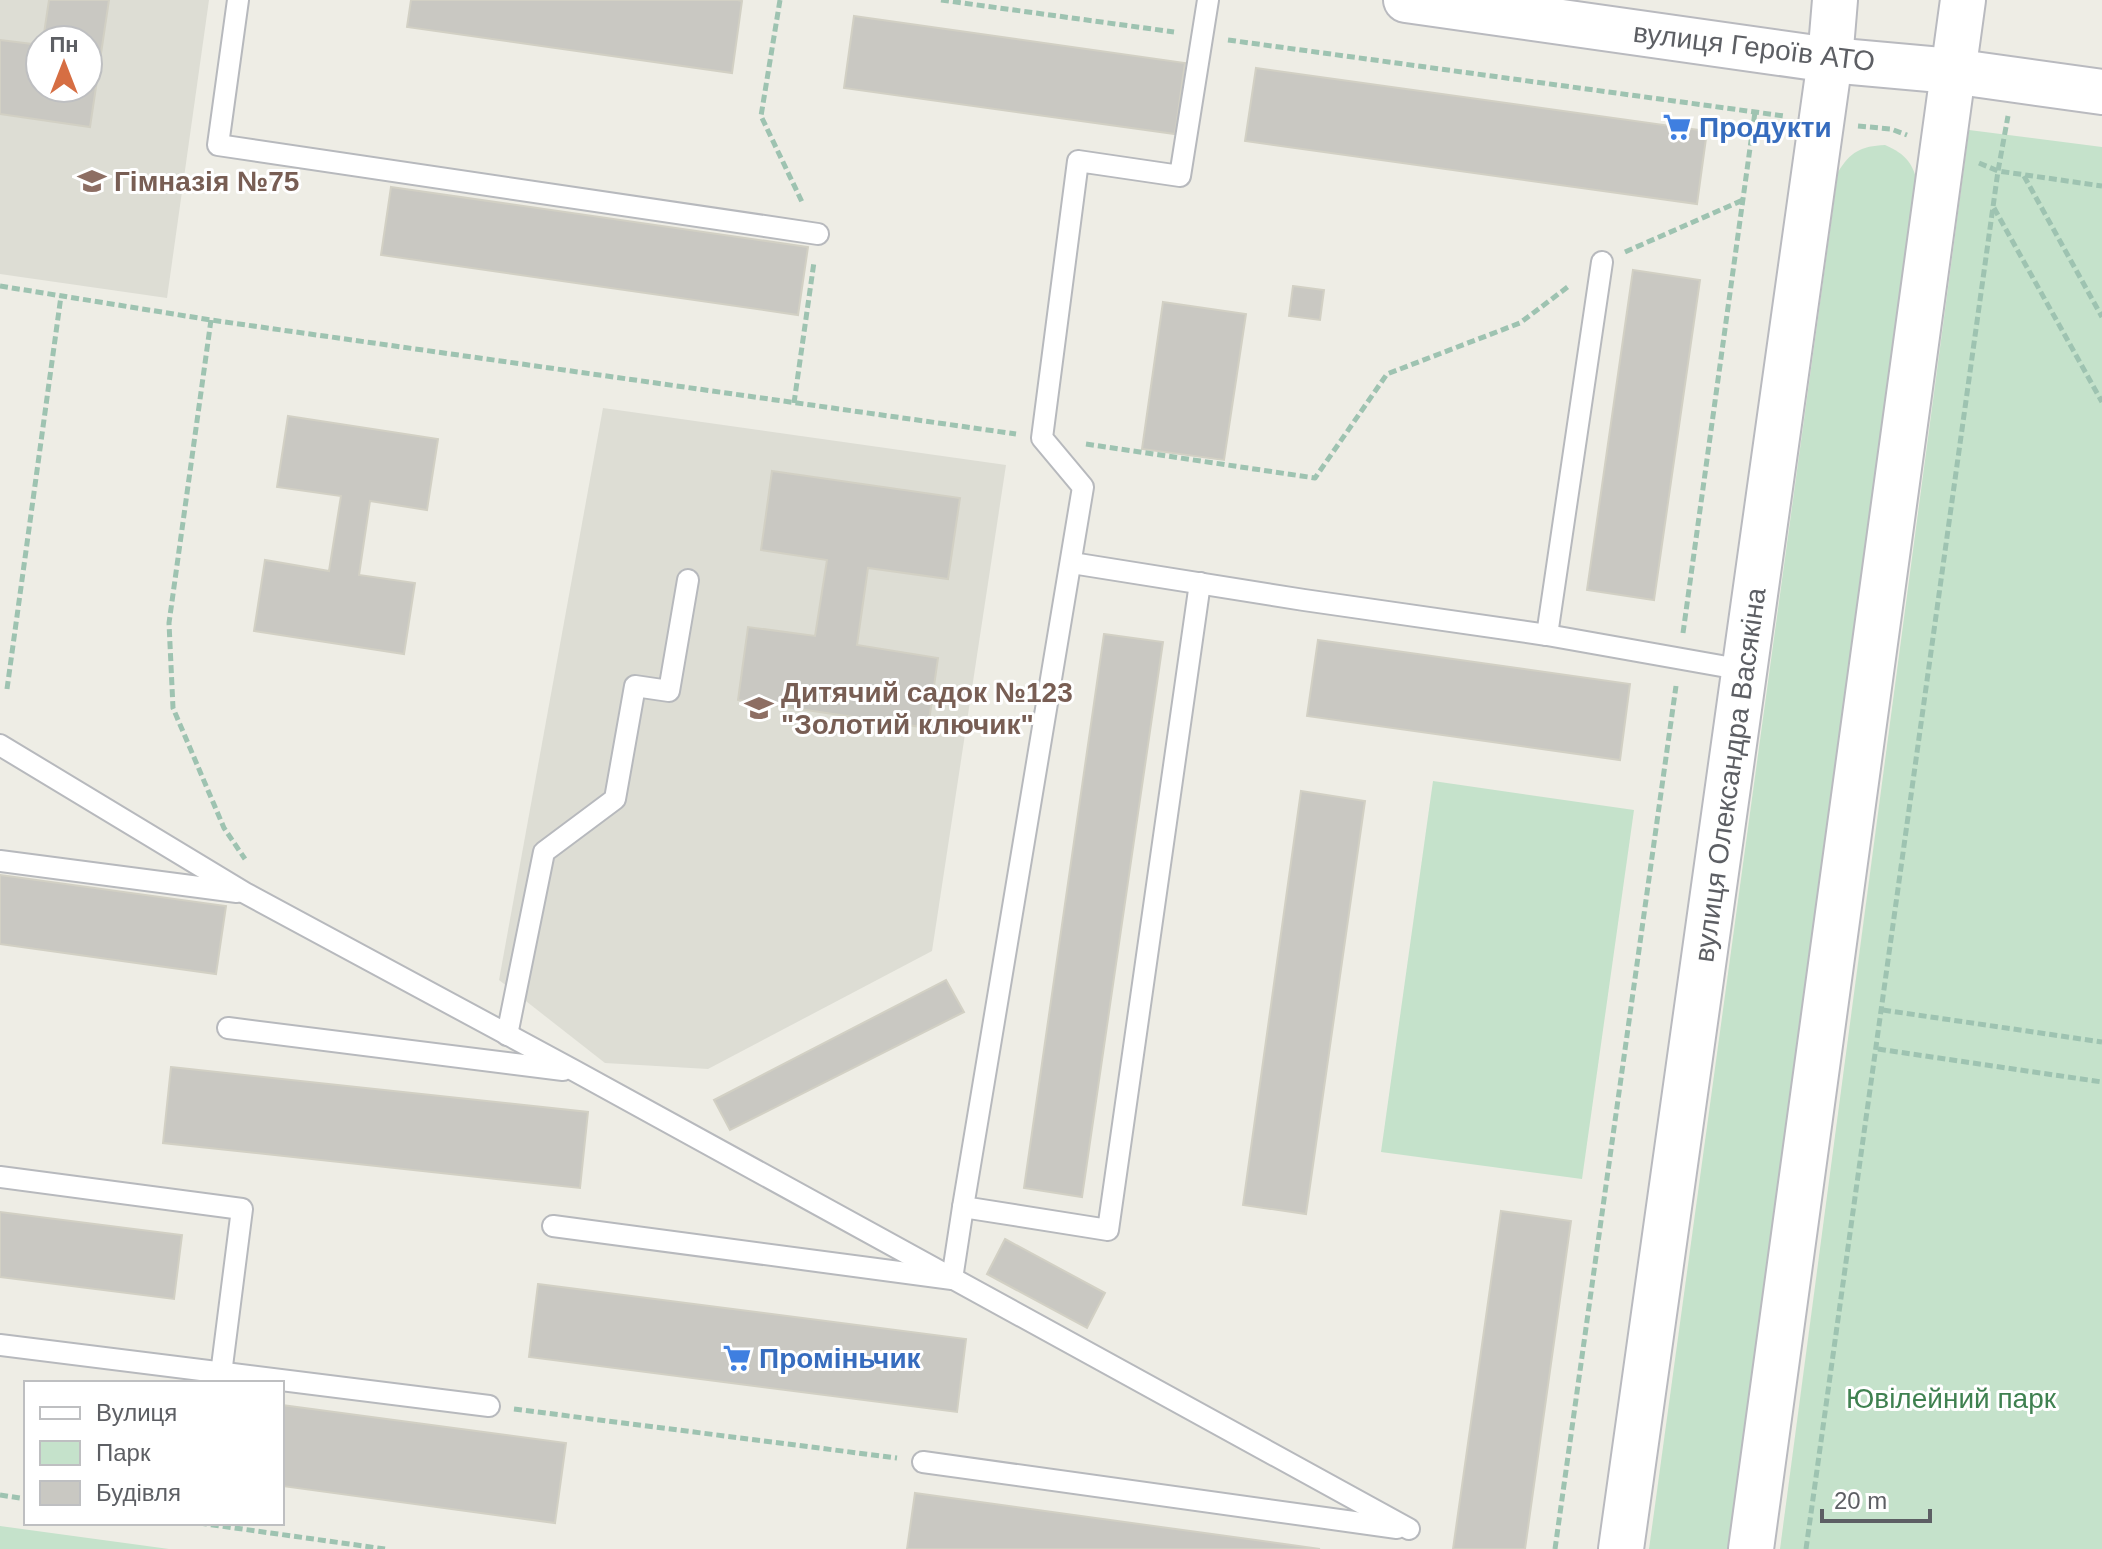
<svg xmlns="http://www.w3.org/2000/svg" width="2102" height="1549" font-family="Helvetica,sans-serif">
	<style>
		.education { fill: #ddddd4; fill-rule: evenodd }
		.green { fill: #c5e2cb }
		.building { fill: #c9c8c2; stroke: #d2d0c4; stroke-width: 2 }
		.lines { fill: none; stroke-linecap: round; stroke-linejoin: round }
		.lane-casing { stroke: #b7b9bd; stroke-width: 24 }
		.secondary-casing { stroke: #b9babf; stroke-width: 48 }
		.path { stroke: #9ec3b1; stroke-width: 5; stroke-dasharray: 8 4; stroke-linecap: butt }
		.lane { stroke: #fff; stroke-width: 20 }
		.secondary { stroke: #fff; stroke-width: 44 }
		.labels { text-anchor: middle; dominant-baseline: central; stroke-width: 6; stroke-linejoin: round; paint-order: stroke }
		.street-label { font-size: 28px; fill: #5d5f64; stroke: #fff }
		.shop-label { font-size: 28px; font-weight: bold; fill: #366cbe; stroke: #fff; text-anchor: start }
		.education-label { font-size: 28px; font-weight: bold; fill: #785e54; stroke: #fff; text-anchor: start }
		.park-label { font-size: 28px; fill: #3f8150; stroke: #fff }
	</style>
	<rect width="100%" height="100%" fill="#eeede5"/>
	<g class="education">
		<path d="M 0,0 L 209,0 L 167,298 L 0,274 ZM 40,40 L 88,40 L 88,88 L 40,88 Z"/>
		<polygon points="603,408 1006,465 932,951 708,1069 605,1063 499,980"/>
	</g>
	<g class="green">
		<polygon points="1969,130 2102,147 2102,1549 1780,1549"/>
		<path d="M 1885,145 C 1906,154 1914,164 1918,187 L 1731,1549 L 1649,1549 L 1838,172 C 1850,152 1861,146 1885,145 Z"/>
		<polygon points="1433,781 1634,810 1582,1179 1381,1152"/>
		<polygon points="0,1526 169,1549 0,1549"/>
	</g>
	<g class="building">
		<polygon points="49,0 109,0 90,127 0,114 0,40 40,45 40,88 88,88 88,40 43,40"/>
		<polygon points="411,0 738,0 742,1 732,73 407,27"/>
		<polygon points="854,16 1185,63 1175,134 844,88"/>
		<polygon points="1256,68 1707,131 1697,204 1245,141"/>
		<polygon points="391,187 808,247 798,315 381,255"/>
		<polygon points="1633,270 1700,280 1654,600 1587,590"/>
		<polygon points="1293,286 1324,290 1320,320 1289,316"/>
		<polygon points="1163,302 1246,314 1224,460 1142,449"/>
		<polygon points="288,416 438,439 427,510 370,501 359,575 415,583 404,654 254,631 265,560 329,571 341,496 277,487"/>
		<polygon points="772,471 960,498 948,579 868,568 857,645 938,658 928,728 738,700 748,627 815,636 827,560 761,550"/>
		<polygon points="1104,634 1163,642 1082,1197 1024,1188"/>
		<polygon points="1318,640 1630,684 1620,760 1307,716"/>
		<polygon points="1301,791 1365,801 1306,1214 1243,1205"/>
		<polygon points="0,875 226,906 216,974 0,944"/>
		<polygon points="946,980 964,1012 730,1130 714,1100"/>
		<polygon points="171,1067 588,1112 580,1188 163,1143"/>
		<polygon points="1501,1211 1571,1221 1525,1549 1453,1549"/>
		<polygon points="0,1212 182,1235 174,1299 0,1277"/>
		<polygon points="1005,1239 1105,1293 1087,1328 987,1274"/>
		<polygon points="538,1284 966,1339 957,1412 529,1357"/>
		<polygon points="282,1405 566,1443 555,1523 282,1486"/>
		<polygon points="915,1493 1320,1549 907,1549"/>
	</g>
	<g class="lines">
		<defs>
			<g id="lane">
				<polyline points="238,0 218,145 818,234"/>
				<polyline points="1072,563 1304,600 1547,635 1744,670"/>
				<polyline points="1200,583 1108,1230 963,1207 1083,487 1042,438 1078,161 1180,176 1208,0"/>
				<polyline points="1547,635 1602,262"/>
				<polyline points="0,745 245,893 575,1071 1409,1529"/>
				<polyline points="0,861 237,892"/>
				<polyline points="228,1028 563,1070"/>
				<polyline points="507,1035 544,852 615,799 635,686 669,691 688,580"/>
				<polyline points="0,1177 242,1209 221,1374"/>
				<polyline points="553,1226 952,1279 963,1207"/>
				<polyline points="0,1345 489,1406"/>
				<polyline points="923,1462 1397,1528"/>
			</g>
			<g id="secondary">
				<polyline points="1406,0 1830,60 1952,71 2102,92"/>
				<polyline points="1621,1549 1830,60 1835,0"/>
				<polyline points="1751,1549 1963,0"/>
			</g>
		</defs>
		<use href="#lane" class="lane-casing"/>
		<use href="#secondary" class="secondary-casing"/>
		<g class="path">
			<polyline points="780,0 761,116 803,204"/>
			<polyline points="941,0 1174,32"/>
			<polyline points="1228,40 1784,116"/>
			<polyline points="1858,126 1891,129 1907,135"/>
			<polyline points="1979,163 1998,171 2102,186"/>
			<polyline points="2024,176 2102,317"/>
			<polyline points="1994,208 2102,402"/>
			<polyline points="1625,252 1743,200"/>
			<polyline points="0,286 211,320 1016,434"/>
			<polyline points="211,320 169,623 173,708 224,828 245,859"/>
			<polyline points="794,403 814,262"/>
			<polyline points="1086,444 1315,478 1387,374 1520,323 1569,286"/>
			<polyline points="1683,633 1755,112"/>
			<polyline points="7,689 61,296"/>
			<polyline points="1883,1010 2102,1042"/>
			<polyline points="1878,1049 2102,1082"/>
			<polyline points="514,1409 897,1458"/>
			<polyline points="0,1495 26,1499"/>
			<polyline points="199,1523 385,1549"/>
			<polyline points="1555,1549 1676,686"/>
			<polyline points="1806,1549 1998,171 2008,116"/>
		</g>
		<use href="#lane" class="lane"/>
		<use href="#secondary" class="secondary"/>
	</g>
	<defs>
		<symbol id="supermarket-bare" viewBox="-9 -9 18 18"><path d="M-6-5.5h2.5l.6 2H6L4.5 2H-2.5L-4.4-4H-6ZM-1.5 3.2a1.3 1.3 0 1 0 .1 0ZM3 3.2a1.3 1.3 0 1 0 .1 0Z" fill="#3f7fe0" stroke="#fff" stroke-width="2.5" paint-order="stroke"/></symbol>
		<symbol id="school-bare" viewBox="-9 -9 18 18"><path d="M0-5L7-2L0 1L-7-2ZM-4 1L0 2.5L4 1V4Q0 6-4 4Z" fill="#8d6e63" stroke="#fff" stroke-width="2.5" paint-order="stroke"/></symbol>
	</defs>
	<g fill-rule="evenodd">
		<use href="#supermarket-bare" x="1657" y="107" width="40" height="40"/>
		<use href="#school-bare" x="72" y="161" width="40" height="40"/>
		<use href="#school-bare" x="739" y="688" width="40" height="40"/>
		<use href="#supermarket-bare" x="717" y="1338" width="40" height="40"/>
	</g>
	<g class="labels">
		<g class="street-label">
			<text transform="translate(1754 47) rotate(7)">вулиця Героїв АТО</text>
			<text transform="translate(1730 775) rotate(-82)">вулиця Олександра Васякіна</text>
		</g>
		<g class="shop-label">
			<text x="1699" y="127">Продукти</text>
			<text x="759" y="1358">Проміньчик</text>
		</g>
		<g class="education-label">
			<text x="114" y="181">Гімназія №75</text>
			<text x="781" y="692">Дитячий садок №123<tspan x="781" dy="32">"Золотий ключик"</tspan></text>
		</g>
		<g class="park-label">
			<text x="1951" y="1398">Ювілейний парк</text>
		</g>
	</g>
	<rect x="24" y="1381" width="260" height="144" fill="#ffffff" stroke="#bebfc1" stroke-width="2"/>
	<rect x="40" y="1407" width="40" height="12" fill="#ffffff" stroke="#bebfc1" stroke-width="2"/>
	<text x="96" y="1421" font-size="24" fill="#5d5f64">Вулиця</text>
	<rect x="40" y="1441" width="40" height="24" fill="#c5e2cb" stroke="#bebfc1" stroke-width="2"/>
	<text x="96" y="1461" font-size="24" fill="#5d5f64">Парк</text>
	<rect x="40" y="1481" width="40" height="24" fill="#c9c8c2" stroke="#bebfc1" stroke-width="2"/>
	<text x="96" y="1501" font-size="24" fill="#5d5f64">Будівля</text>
	<g transform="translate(64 64)"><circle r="38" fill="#ffffff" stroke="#bebfc1" stroke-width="2"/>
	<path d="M0-6L14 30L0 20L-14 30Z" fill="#d66e43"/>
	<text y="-12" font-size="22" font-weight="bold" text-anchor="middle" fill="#5d5f64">Пн</text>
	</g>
	<path d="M1822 1509v12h108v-12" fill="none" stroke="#5d5f64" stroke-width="4"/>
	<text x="1834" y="1509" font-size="24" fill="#5d5f64" stroke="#ffffff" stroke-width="6" paint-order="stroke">20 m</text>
</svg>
